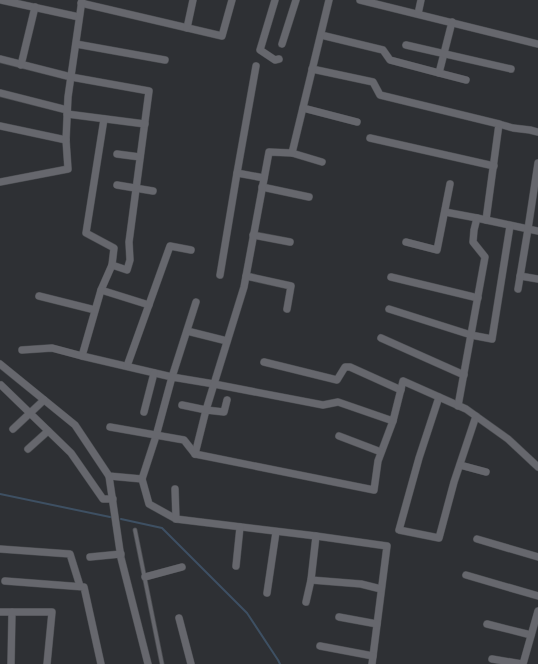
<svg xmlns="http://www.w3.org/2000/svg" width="538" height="664" font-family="Montserrat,sans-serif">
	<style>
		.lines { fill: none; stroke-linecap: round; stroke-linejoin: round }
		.stream { stroke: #3e5063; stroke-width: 2 }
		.service-casing { stroke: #4a4c50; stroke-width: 5 }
		.minor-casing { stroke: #4a4c50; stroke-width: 8 }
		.service { stroke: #66676d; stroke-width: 3.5 }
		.minor { stroke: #66676d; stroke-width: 7 }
	</style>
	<rect width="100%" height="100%" fill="#2e3034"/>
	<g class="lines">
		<g class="stream">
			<polyline points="0,494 110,517"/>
			<polyline points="121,519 162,528 247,613 278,660 280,664"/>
		</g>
		<defs>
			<polyline id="service" points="135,530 162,664"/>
			<g id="minor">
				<polyline points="1,0 79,17"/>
				<polyline points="275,0 260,50 275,60 279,59"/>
				<polyline points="360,0 538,44"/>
				<polyline points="81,3 222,36 232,0"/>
				<polyline points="418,14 421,0"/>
				<polyline points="187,28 193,0"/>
				<polyline points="321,35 383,50 390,60 439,73 452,22"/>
				<polyline points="76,44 165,60"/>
				<polyline points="282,44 296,0"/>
				<polyline points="406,45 511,69"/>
				<polyline points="0,59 71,77 149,91 129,242 130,260 127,270 112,265 101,290 82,356"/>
				<polyline points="21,65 35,7"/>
				<polyline points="312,69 373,82 380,95 499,124 486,220 538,231"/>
				<polyline points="439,73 466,80"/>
				<polyline points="0,93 67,110"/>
				<polyline points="303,108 357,122"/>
				<polyline points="67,114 145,124"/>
				<polyline points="104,119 86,233 114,248 112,265"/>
				<polyline points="499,124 513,128 530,130 538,132"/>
				<polyline points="0,126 66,140"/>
				<polyline points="370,138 494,166"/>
				<polyline points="292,153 322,162"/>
				<polyline points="117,154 140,157"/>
				<polyline points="237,173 256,66"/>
				<polyline points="0,182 68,169 66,140 68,97 82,0"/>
				<polyline points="117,185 153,191"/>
				<polyline points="262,187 309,197"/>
				<polyline points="445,212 477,218"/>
				<polyline points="253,235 290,242"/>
				<polyline points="406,242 437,250 450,184"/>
				<polyline points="220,275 237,173 264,178"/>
				<polyline points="246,276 291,286 287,309"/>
				<polyline points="520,276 538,279"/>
				<polyline points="391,277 478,298"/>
				<polyline points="518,289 528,229 538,163"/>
				<polyline points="101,290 149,305"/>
				<polyline points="39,296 95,310"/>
				<polyline points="389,309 471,335 492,339 510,226"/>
				<polyline points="187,331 227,341"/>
				<polyline points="381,338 464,375"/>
				<polyline points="22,350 52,348 82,356 172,377 196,302"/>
				<polyline points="264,362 337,380 345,367 350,367 401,390"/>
				<polyline points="0,364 75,425 109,476 142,479 156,436 172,377 214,384 244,287 269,152 292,153 329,0"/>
				<polyline points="127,366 170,246 191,250"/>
				<polyline points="1,385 71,453 103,499 113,499"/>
				<polyline points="439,397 419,458 399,530 439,538 454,482 476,416"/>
				<polyline points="227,400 224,412 206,410 195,454 374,490 378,461 393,421"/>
				<polyline points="182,405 206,410 214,384 323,405 338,402 393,421 403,381 466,409 508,439 538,467"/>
				<polyline points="458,406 485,257 473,242 474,230 477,218 486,220"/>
				<polyline points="144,412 154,373"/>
				<polyline points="110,427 184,440 195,454"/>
				<polyline points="13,429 44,400"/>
				<polyline points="339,436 381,452"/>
				<polyline points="28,449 48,431"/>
				<polyline points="460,465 486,472"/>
				<polyline points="109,476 121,558 148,664"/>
				<polyline points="142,479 149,504 176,519 316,536 387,546 372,664"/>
				<polyline points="175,489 176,519"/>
				<polyline points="477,539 538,557"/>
				<polyline points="0,549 70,554 80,586"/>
				<polyline points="90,557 121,554"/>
				<polyline points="236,566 240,527"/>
				<polyline points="466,575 538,596"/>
				<polyline points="145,577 182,567"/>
				<polyline points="311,580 361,584 381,589"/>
				<polyline points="5,581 84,587 101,664"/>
				<polyline points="267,593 276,532"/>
				<polyline points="306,602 311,580 316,536"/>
				<polyline points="0,612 12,612 11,664"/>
				<polyline points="12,612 52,612 47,664"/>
				<polyline points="339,617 377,624"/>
				<polyline points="179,618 191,664"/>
				<polyline points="487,624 531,635"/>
				<polyline points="320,646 373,656"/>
				<polyline points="492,659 522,664"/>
				<polyline points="523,664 538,611"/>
			</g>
		</defs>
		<use href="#service" class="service-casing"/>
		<use href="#minor" class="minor-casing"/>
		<use href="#service" class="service"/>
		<use href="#minor" class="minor"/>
	</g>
</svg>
